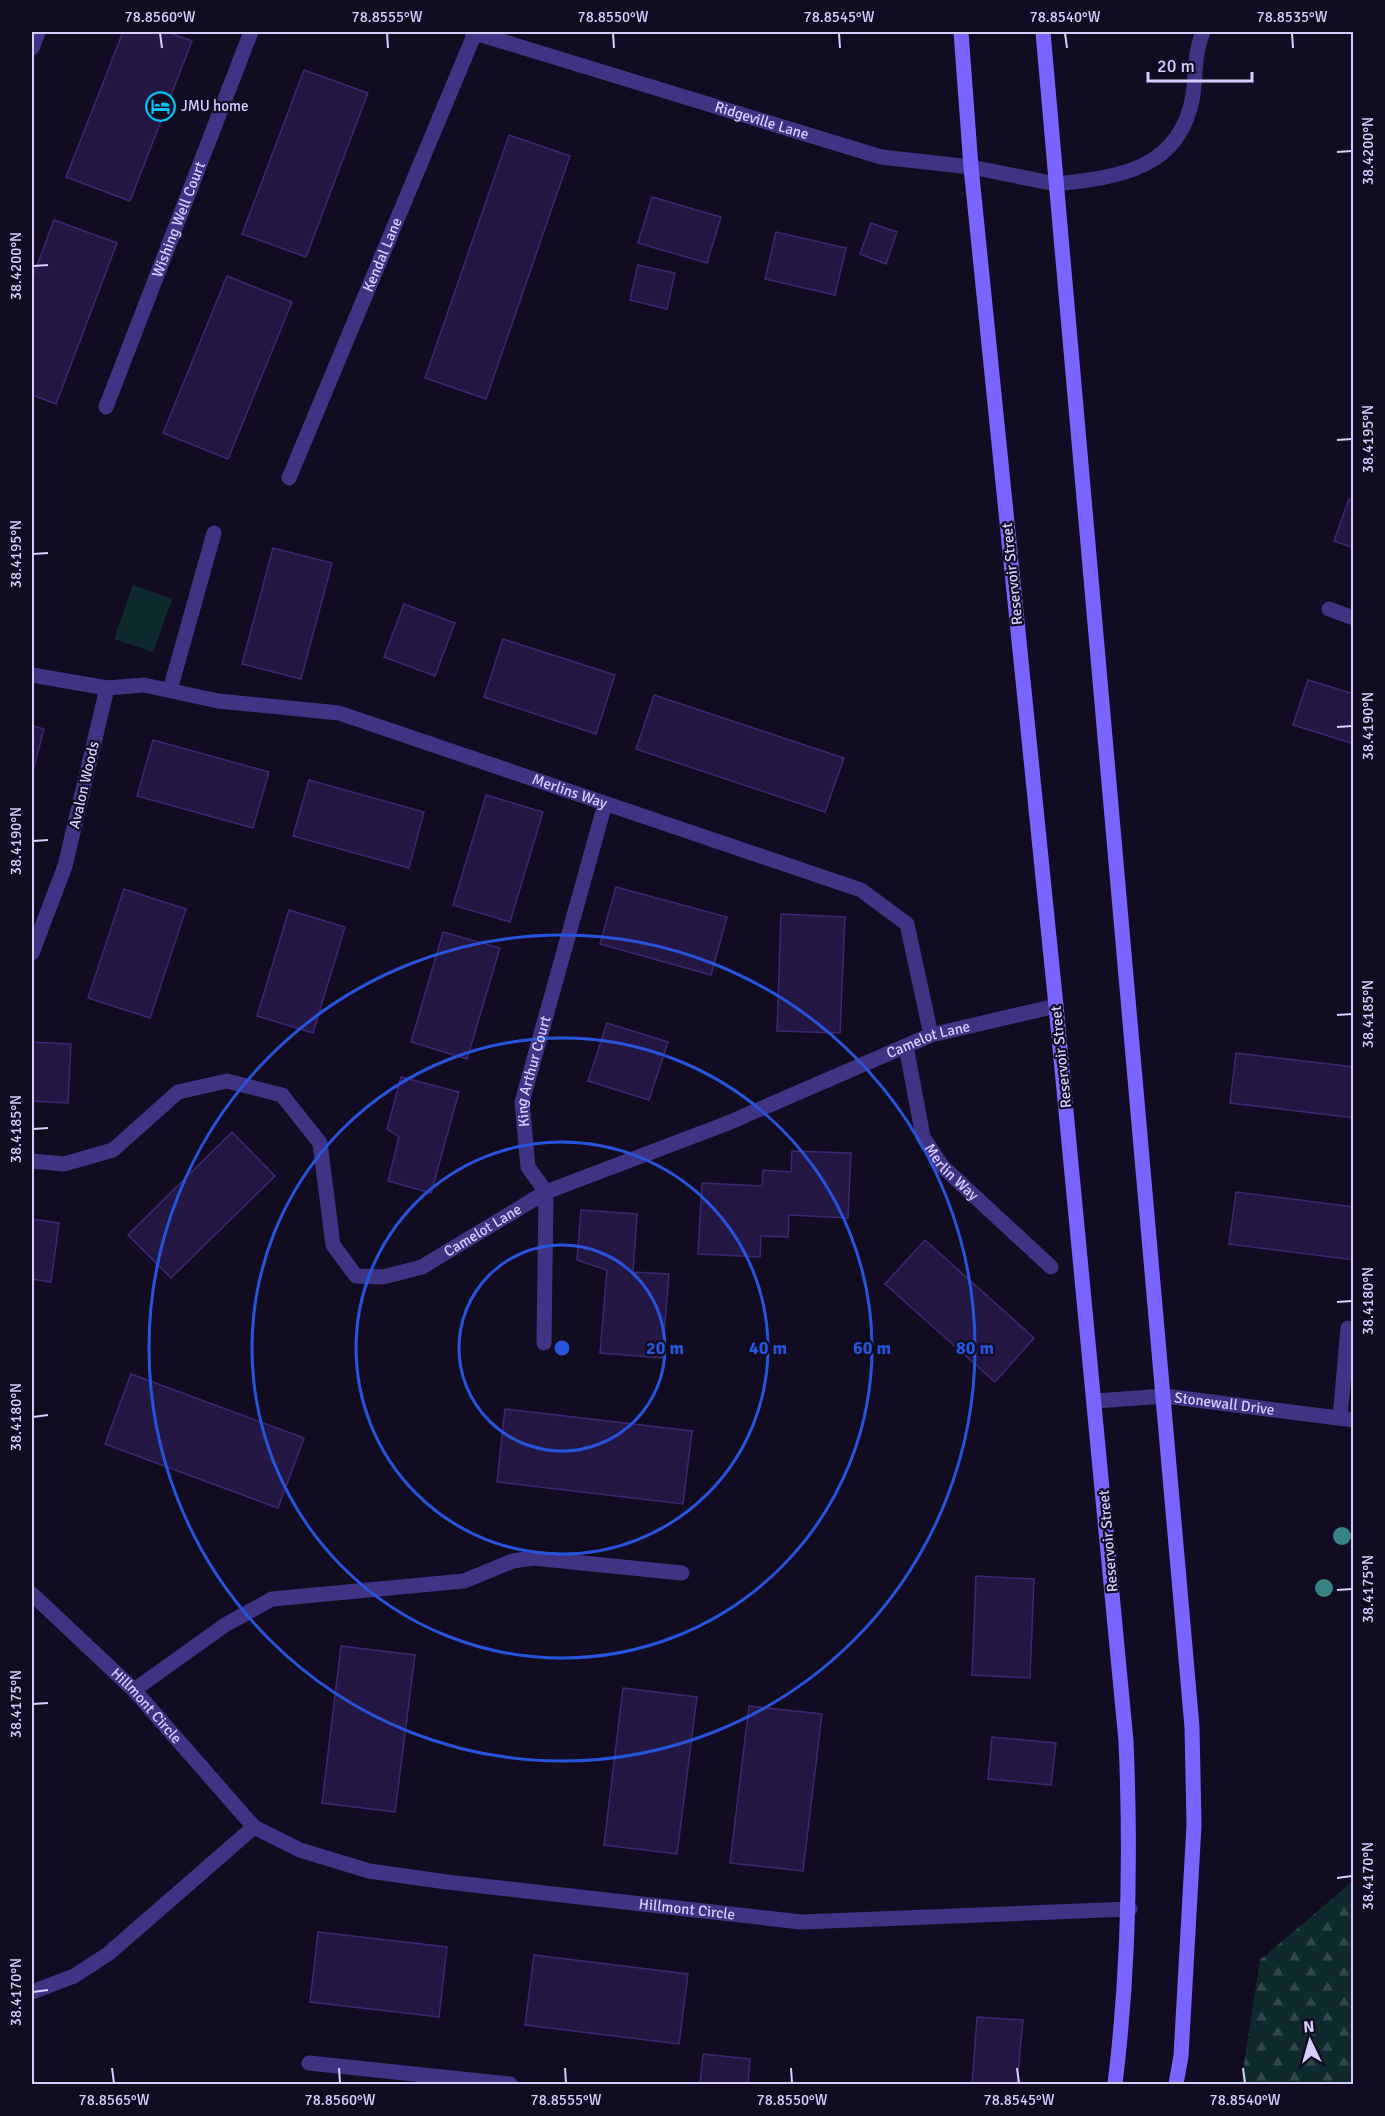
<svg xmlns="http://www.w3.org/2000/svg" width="1385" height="2116" font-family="Signika,sans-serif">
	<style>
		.forest { fill: url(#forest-firs) }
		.pitch { fill: #0e2a2c }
		.building { fill: #251744; stroke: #3e2772; stroke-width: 1.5 }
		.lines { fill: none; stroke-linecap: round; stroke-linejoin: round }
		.service { stroke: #3f3484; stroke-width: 15 }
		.minor { stroke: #3f3484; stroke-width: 15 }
		.tertiary { stroke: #3f3484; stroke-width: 15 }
		.secondary { stroke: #7964ff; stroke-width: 15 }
		.tree { fill: #358483 }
		.ticks { fill: none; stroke: #d8cdff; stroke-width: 2 }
		.ring { fill: none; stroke: #2654da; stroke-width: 3 }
		.labels { text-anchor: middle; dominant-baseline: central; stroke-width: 4.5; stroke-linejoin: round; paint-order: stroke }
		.poi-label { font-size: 15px; fill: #d8cdff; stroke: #120c22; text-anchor: start }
		.street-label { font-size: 15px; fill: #d8cdff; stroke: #120c22 }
		.centre { fill: #2654da; stroke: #120c22; stroke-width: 3 }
		.ring-label { font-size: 18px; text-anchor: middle; font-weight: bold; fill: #2654da; stroke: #120c22; stroke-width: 4.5; stroke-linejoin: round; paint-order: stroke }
		.neatline { fill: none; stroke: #d8cdff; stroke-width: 2 }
		.ticks-label { font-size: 15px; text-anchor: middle; fill: #d8cdff }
	</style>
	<defs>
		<pattern id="forest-firs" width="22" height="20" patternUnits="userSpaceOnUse" patternTransform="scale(1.5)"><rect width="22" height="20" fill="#0e2a2c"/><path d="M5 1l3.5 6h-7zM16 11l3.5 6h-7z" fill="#30484c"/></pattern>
	</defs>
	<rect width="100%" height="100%" fill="#120c22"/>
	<polygon class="forest" points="1353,1881 1353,2084 1241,2084 1260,1960"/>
	<polygon class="pitch" points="133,585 172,599 153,652 114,639"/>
	<g class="building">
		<polygon points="123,32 168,32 192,41 130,201 66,177"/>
		<polygon points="304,70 368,93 306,257 242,234"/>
		<polygon points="509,135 570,156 486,399 425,378"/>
		<polygon points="652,197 721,217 707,263 638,243"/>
		<polygon points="54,220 117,243 56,404 32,395 32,279"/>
		<polygon points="871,223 897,232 886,264 860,254"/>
		<polygon points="776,232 846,248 835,295 765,279"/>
		<polygon points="638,265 675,273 667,309 630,300"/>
		<polygon points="227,276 292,302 228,459 163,433"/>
		<polygon points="1349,499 1354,501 1354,548 1334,541"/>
		<polygon points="273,548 332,563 301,679 242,664"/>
		<polygon points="404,604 455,623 435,676 384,657"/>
		<polygon points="503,639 615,675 596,734 484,697"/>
		<polygon points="1308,680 1354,694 1354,744 1293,725"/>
		<polygon points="654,695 844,758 825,812 636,749"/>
		<polygon points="32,726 44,729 32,774"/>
		<polygon points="153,740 269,772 253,828 137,796"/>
		<polygon points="309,780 424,812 409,868 293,836"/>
		<polygon points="486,795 543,812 510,922 453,905"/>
		<polygon points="616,887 727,917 711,975 600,944"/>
		<polygon points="124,889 186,909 150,1018 88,998"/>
		<polygon points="289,910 345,927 313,1033 257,1016"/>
		<polygon points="781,914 845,917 840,1033 777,1031"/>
		<polygon points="443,932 500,948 467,1059 411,1042"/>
		<polygon points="607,1023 668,1042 649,1100 588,1081"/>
		<polygon points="32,1042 71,1044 68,1103 32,1101"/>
		<polygon points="1236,1053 1354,1067 1354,1118 1230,1103"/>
		<polygon points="401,1077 459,1092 431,1193 388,1181 399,1137 387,1129"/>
		<polygon points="232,1132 275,1176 171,1278 128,1235"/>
		<polygon points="792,1151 851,1153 848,1218 789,1215 788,1237 761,1236 760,1257 698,1254 702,1183 762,1186 763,1170 791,1172"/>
		<polygon points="1236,1192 1354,1207 1354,1260 1229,1244"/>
		<polygon points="581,1210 637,1214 633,1272 669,1274 662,1358 600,1353 607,1270 577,1260"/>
		<polygon points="32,1219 59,1223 51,1282 32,1279"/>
		<polygon points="925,1240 1034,1338 995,1382 885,1284"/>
		<polygon points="131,1374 304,1438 278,1508 105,1444"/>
		<polygon points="505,1409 692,1431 683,1504 497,1482"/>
		<polygon points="976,1576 1034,1579 1030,1678 972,1675"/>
		<polygon points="341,1646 415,1655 395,1812 322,1803"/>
		<polygon points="623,1688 697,1697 677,1854 604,1845"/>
		<polygon points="749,1706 822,1714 803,1871 730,1863"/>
		<polygon points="992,1737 1056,1743 1051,1785 988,1779"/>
		<polygon points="318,1932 447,1947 439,2017 310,2002"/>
		<polygon points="534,1955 688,1974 679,2044 525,2025"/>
		<polygon points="977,2017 1023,2020 1017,2084 972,2084"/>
		<polygon points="703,2054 750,2059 748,2084 700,2084"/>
	</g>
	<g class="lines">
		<g class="service">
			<path d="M 1056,184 C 1120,177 1181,169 1193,95 C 1196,73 1194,53 1203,32"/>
			<polyline points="1329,609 1354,618"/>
			<polyline points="170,690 214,533"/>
			<polyline points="1340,1418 1348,1328"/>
			<polyline points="134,1690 225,1625 272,1599 464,1581 513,1561 533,1558 682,1573"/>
			<polyline points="309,2063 510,2084"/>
		</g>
		<g class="minor">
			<path id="s1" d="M 472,32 L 881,157 L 971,167 L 1056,184"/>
			<polyline points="32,48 38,32"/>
			<path id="s2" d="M 106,407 L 251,32"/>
			<path id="s3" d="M 289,478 L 475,33"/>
			<polyline points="32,675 107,688 65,866 32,953"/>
			<path id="s4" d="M 107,688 L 144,685 L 218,701 L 339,713 L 861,890 L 907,924 L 931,1035"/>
			<path id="s5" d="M 906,1046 L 923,1137 L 942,1166 L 1051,1267"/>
			<path id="s6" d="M 32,1161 L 64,1164 L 113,1150 L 178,1092 L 227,1081 L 282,1095 L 320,1143 L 333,1245 L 356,1276 L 383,1277 L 422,1267 L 546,1192 L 728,1123 L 931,1035 L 1056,1006"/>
			<path id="s7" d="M 544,1343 L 546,1192 L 528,1167 L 522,1102 L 605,804"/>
			<path id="s8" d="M 32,1594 L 134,1690 L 254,1827 L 300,1850 L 369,1871 L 447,1882 L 801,1922 L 1130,1909"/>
			<polyline points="32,1992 74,1976 108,1954 254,1827"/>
		</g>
		<path class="tertiary" id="s9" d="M 1095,1401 L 1165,1396 L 1354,1420"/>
		<g class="secondary">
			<path d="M 961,32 L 971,167 L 1056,1006 L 1126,1741 C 1131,1857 1129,1970 1115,2084"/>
			<polyline points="1043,32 1192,1727 1194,1825 1181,2056 1176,2084"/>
		</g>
	</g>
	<g class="tree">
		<circle cx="1342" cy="1536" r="9"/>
		<circle cx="1324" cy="1588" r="9"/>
	</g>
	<path class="ticks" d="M 160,33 L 162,48M 387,33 L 388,48M 613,33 L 614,48M 839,33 L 840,48M 1065,33 L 1067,48M 1292,33 L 1293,48M 1337,152 L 1352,151M 33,266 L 48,265M 1337,440 L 1352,439M 33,554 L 48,553M 1337,727 L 1352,726M 33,841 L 48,840M 1337,1015 L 1352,1014M 33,1129 L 48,1128M 1337,1302 L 1352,1301M 33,1417 L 48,1415M 1337,1590 L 1352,1589M 33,1704 L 48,1703M 1337,1878 L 1352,1876M 33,1992 L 48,1990M 112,2068 L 114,2083M 339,2068 L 340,2083M 565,2068 L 566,2083M 791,2068 L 792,2083M 1017,2068 L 1019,2083M 1243,2068 L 1245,2083"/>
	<g class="ring">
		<circle cx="562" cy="1348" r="103"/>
		<circle cx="562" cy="1348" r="206"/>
		<circle cx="562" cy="1348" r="310"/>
		<circle cx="562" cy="1348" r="413"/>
	</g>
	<defs>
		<symbol id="hotel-ring" viewBox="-11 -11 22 22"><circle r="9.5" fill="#120c22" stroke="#00c4f8" stroke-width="1.5"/><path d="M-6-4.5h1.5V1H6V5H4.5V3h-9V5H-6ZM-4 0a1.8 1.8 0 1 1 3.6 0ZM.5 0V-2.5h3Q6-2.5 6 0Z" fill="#00c4f8"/></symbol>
	</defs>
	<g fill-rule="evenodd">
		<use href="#hotel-ring" x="144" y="90" width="33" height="33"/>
	</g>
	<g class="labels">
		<g class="poi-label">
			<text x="181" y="106">JMU home</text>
		</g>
		<g class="street-label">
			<text stroke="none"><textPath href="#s1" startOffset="303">Ridgeville Lane</textPath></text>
			<text stroke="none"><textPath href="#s2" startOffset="201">Wishing Well Court</textPath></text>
			<text stroke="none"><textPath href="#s3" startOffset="242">Kendal Lane</textPath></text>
			<text transform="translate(1012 574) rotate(-96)">Reservoir Street</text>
			<text transform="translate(84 785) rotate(-77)">Avalon Woods</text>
			<text stroke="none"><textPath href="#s4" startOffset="478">Merlins Way</textPath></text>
			<text stroke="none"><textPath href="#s6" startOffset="1104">Camelot Lane</textPath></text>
			<text transform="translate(1061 1057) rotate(-96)">Reservoir Street</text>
			<text stroke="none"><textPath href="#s7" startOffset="279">King Arthur Court</textPath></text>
			<text stroke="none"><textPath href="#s5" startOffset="138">Merlin Way</textPath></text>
			<text stroke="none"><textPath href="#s6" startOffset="618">Camelot Lane</textPath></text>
			<text stroke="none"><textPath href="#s9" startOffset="130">Stonewall Drive</textPath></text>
			<text transform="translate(1108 1541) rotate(-95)">Reservoir Street</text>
			<text stroke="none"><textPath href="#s8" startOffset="160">Hillmont Circle</textPath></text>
			<text stroke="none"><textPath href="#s8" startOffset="766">Hillmont Circle</textPath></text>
		</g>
	</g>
	<circle cx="562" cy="1348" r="9" class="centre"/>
	<g class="ring-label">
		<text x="665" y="1354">20 m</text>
		<text x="768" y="1354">40 m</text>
		<text x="872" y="1354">60 m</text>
		<text x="975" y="1354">80 m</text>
	</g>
	<rect width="1385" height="2116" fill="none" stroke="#120c22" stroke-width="66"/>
	<g transform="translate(1310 2041) rotate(355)" stroke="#120c22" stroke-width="4.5" paint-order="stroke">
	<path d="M0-4.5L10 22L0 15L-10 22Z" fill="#d8cdff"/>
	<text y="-9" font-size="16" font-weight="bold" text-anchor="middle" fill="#d8cdff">N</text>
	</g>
	<path d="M1148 72v9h104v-9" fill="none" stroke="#d8cdff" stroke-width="3"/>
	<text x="1157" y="72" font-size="18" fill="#d8cdff" stroke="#120c22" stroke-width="4.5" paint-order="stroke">20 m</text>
	<rect x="33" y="33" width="1319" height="2050" class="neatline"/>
	<g class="ticks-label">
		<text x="160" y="22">78.8560°W</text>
		<text x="387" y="22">78.8555°W</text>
		<text x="613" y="22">78.8550°W</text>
		<text x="839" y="22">78.8545°W</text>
		<text x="1065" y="22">78.8540°W</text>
		<text x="1292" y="22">78.8535°W</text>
		<text transform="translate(1368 151) rotate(-90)" y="5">38.4200°N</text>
		<text transform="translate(16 266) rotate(-90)" y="5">38.4200°N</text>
		<text transform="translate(1368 439) rotate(-90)" y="5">38.4195°N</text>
		<text transform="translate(16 554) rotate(-90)" y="5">38.4195°N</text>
		<text transform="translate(1368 726) rotate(-90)" y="5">38.4190°N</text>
		<text transform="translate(16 841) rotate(-90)" y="5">38.4190°N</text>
		<text transform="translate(1368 1014) rotate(-90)" y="5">38.4185°N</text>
		<text transform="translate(16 1129) rotate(-90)" y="5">38.4185°N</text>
		<text transform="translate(1368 1301) rotate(-90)" y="5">38.4180°N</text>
		<text transform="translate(16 1417) rotate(-90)" y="5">38.4180°N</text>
		<text transform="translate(1368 1589) rotate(-90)" y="5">38.4175°N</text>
		<text transform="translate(16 1704) rotate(-90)" y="5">38.4175°N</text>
		<text transform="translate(1368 1876) rotate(-90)" y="5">38.4170°N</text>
		<text transform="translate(16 1992) rotate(-90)" y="5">38.4170°N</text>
		<text x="114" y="2105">78.8565°W</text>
		<text x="340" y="2105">78.8560°W</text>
		<text x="566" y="2105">78.8555°W</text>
		<text x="792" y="2105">78.8550°W</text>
		<text x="1019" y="2105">78.8545°W</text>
		<text x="1245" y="2105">78.8540°W</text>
	</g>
</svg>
